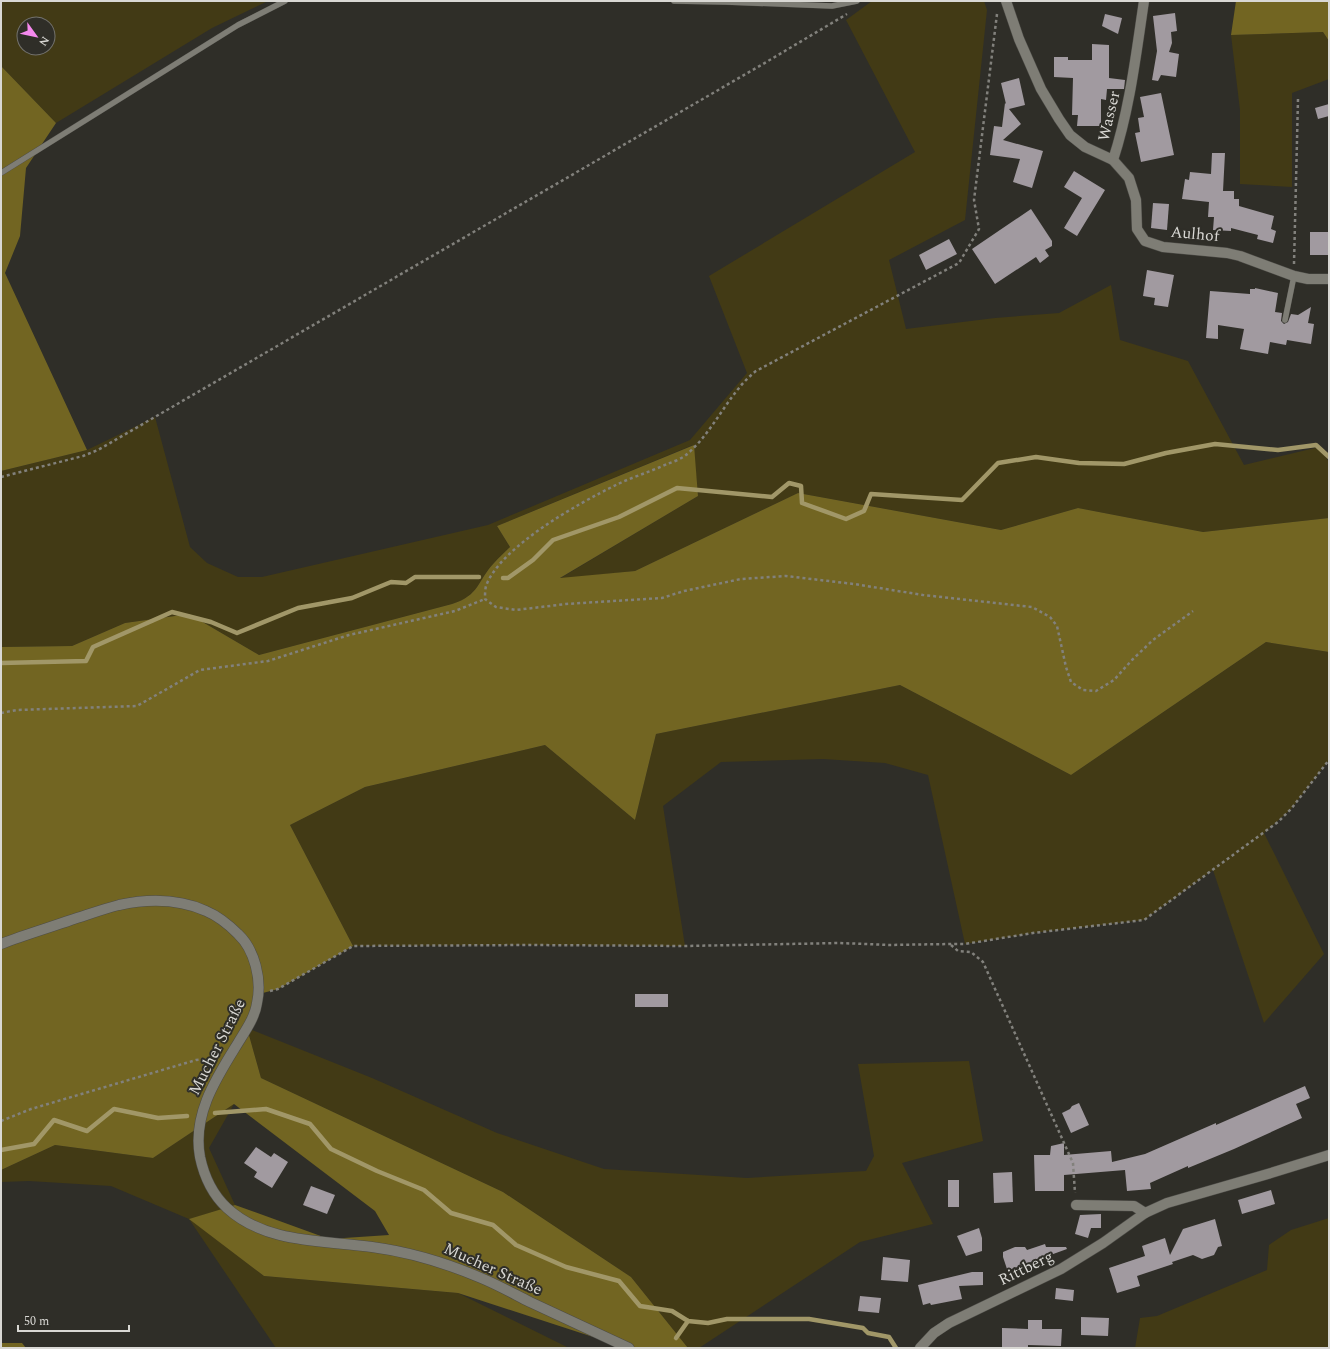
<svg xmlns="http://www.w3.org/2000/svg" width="1330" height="1349" font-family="Spectral,serif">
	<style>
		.green { fill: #423a15; fill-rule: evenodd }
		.forest { fill: #726522 }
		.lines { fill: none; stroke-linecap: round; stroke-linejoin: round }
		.stream { stroke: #a19768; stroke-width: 4.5 }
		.building { fill: #a19aa0 }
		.service-casing { stroke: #4d4c47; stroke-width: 6 }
		.minor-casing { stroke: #4d4c47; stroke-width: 11 }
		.secondary-casing { stroke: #4d4c47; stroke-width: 11 }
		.path { stroke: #82817c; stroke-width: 2.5; stroke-dasharray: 3 3; stroke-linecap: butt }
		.service { stroke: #7e7d75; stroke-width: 5.5 }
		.minor { stroke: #7e7d75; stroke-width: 10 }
		.secondary { stroke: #7e7d75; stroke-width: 10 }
		.labels { text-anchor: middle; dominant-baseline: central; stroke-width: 4; stroke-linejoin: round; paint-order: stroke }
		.street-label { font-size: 16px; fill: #d9d8d4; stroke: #2f2e28 }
	</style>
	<rect width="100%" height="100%" fill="#2f2e28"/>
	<g class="green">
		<path d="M 1,1 L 268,1 L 212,28 L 56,123 L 1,66 ZM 24,24 L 48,24 L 48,48 L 24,48 Z"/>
		<path d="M 872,1 L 984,1 L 987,10 L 965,220 L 889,260 L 906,329 L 995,318 L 1059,313 L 1111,285 L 1120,340 L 1188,361 L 1244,465 L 1319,447 L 1329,462 L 1329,518 L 1203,532 L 1078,508 L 1001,530 L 798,493 L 635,571 L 559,579 L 698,496 L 693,445 L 497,526 L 510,547 C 505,552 499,557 494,563 C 477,581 480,595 452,604 L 259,655 L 189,614 L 125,623 L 72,646 L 1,647 L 1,471 L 87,450 L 155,417 L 190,547 L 207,563 L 238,577 L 262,577 L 488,525 L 690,440 L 747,373 L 709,276 L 915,152 L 846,20 Z"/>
		<polygon points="1323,32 1329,41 1329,79 1292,93 1292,187 1240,184 1240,110 1231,35"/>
		<polygon points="1266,642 1329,652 1329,760 1291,809 1264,833 1324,954 1264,1023 1213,870 1144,920 1033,933 965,944 928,775 885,763 823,759 721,762 663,806 685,946 529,945 353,946 290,825 365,787 545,745 635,820 656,734 900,685 1071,775"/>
		<polygon points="247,1028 372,1078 497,1133 604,1169 747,1178 866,1171 874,1156 858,1064 969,1061 983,1141 902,1163 933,1224 860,1242 699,1348 688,1348 631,1277 503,1192 261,1078"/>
		<polygon points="234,1104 209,1148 235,1205 190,1219 264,1276 458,1293 569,1348 276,1348 189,1219 111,1186 29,1181 1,1182 1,1170 55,1145 153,1158"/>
		<polygon points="1329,1218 1329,1348 1135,1348 1140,1318 1157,1316 1267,1270 1269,1245 1291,1230"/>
	</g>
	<g class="forest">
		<polygon points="1236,1 1329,1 1329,41 1323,32 1231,35"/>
		<polygon points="1,66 56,123 26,168 20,236 5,273 87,450 1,471"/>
		<path d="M 694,445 L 698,496 L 560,578 L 635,571 L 798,493 L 1001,530 L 1078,508 L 1203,532 L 1329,518 L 1329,652 L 1266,642 L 1071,775 L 900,685 L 656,734 L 635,820 L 545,745 L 365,787 L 290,825 L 353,946 L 278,989 L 259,994 L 247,1028 L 261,1078 L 503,1192 L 631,1277 L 688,1348 L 627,1348 L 458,1293 L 264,1276 L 189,1219 L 235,1205 L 329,1239 L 389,1235 L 375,1211 L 234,1104 L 153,1158 L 55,1145 L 1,1170 L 1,647 L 72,646 L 125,623 L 189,614 L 259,655 L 452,604 C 480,595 477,581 494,563 C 499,557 505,552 510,547 L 497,526 Z"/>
		<polygon points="1,1343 22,1343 26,1348 1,1348"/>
	</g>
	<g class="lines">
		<g class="stream">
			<polyline points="503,578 508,578 533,560 553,540 619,517 677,488 772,497 789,483 801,486 802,503 846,519 864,511 871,494 962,500 998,463 1036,457 1079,463 1124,464 1166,453 1215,444 1278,450 1316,445 1329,457"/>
			<polyline points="1,663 86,661 93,647 172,612 211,622 237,633 298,608 352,598 391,582 406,583 415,577 479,577"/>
			<polyline points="215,1113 266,1109 310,1124 331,1149 377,1171 424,1190 451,1213 493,1225 516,1245 566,1267 619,1281 640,1306 672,1311 688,1321 708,1323 727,1319 809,1319 863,1328 868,1333 889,1337 896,1348"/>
			<polyline points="1,1150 34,1144 54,1120 87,1131 114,1109 158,1118 187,1116"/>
			<polyline points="676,1338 688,1321"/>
		</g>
	</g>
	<g class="building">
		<polygon points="1175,13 1177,31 1171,32 1172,43 1169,52 1179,54 1176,77 1161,75 1158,81 1152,80 1157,51 1153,16"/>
		<polygon points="1105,14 1122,18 1118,34 1102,26"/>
		<polygon points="1092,44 1109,45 1109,78 1125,80 1124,89 1107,89 1106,100 1101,99 1101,126 1077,126 1078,115 1072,115 1073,78 1054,77 1054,57 1068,57 1068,60 1092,60"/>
		<polygon points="1019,78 1025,105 1009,109 1021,124 1003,140 1043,151 1032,188 1013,182 1020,159 990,155 994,126 1002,127 1005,103 1006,104 1001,83"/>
		<polygon points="1161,93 1174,155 1141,162 1135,133 1140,132 1138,118 1144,117 1140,97"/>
		<polygon points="1329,104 1329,116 1318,119 1315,108"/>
		<polygon points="1212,153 1225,153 1223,191 1234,191 1234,199 1239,199 1239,206 1274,216 1271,229 1276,231 1273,243 1257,239 1258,235 1231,228 1231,231 1213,230 1214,217 1208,217 1209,202 1182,199 1185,179 1189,180 1190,172 1211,174"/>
		<polygon points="1074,171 1105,190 1077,236 1064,228 1082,198 1064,187"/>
		<polygon points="1153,203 1169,204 1167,230 1151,228"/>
		<polygon points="1031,209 1052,241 1052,246 1045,250 1049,256 1040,263 1036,257 995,284 972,249"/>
		<rect x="1310" y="232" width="19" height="23"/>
		<polygon points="949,239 957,254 926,270 919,255"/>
		<polygon points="1147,270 1174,275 1168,307 1154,305 1155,298 1143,296"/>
		<polygon points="1255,288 1278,293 1275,312 1282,313 1281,321 1284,324 1288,322 1291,314 1298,315 1311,307 1308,323 1314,324 1311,344 1287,340 1286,345 1270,342 1268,354 1240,349 1244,329 1218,325 1218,339 1206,338 1210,291 1250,294 1250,289 1255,289"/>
		<rect x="635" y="994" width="33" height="13"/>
		<polygon points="1305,1086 1310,1098 1296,1104 1302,1118 1234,1149 1188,1168 1188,1166 1150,1183 1151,1189 1127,1191 1125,1170 1064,1175 1064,1191 1035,1191 1034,1155 1050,1155 1051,1146 1064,1143 1064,1155 1111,1151 1112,1162 1145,1154 1216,1123 1216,1125"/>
		<polygon points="1079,1103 1089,1125 1071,1133 1062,1113 1070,1109 1072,1106"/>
		<polygon points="256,1147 271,1157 274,1153 288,1162 272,1188 254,1177 257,1172 244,1163"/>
		<polygon points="1012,1172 1013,1202 994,1203 993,1173"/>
		<rect x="948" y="1180" width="11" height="27"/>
		<polygon points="311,1186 335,1195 327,1214 303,1205"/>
		<polygon points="1271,1190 1275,1204 1242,1214 1238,1200"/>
		<polygon points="1101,1214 1101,1228 1091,1228 1088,1238 1075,1234 1080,1215"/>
		<polygon points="1215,1219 1222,1246 1218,1247 1214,1255 1202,1259 1193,1255 1172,1262 1173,1264 1137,1276 1140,1286 1117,1293 1109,1268 1145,1256 1142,1246 1165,1238 1170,1255 1183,1229"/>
		<polygon points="979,1228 982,1238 982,1251 966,1256 957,1236"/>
		<polygon points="1045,1244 1046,1247 1066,1247 1067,1249 1012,1269 1007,1269 1003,1257 1003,1252 1015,1247 1025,1247 1027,1250"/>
		<polygon points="883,1257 910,1260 908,1282 881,1280"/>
		<polygon points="972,1272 983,1272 983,1285 959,1286 962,1299 931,1305 930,1303 923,1305 918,1285"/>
		<polygon points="1056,1288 1074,1290 1073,1301 1055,1299"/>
		<polygon points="860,1296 881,1298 879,1313 858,1311"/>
		<polygon points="1081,1317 1109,1318 1108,1336 1081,1335"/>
		<polygon points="1028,1320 1042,1320 1042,1329 1062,1329 1061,1346 1028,1345 1028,1348 1002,1348 1002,1328 1028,1329"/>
	</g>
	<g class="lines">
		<defs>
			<g id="service">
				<polyline points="674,1 726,2 832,6 857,1"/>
				<polyline points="1,173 238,25 285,1"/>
				<polyline points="1285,320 1294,276"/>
			</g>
			<g id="minor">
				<polyline points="1006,1 1019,39 1041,89 1059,119 1070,135 1085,147 1113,160 1129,178 1136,200 1137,229 1145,241 1163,247 1227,253 1240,256 1294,276 1308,279 1329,279"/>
				<path d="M 1113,160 C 1130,108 1136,54 1144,1"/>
				<polyline points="1076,1205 1134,1206 1145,1213"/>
				<polyline points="920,1348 934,1333 949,1323 1061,1269 1103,1243 1145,1213 1167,1203 1271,1173 1329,1155"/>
			</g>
			<path id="secondary" d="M 1,944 C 24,935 48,928 71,920 C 87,915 103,909 119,905 C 147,899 179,899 206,911 C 218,916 229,925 238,934 C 255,950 262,980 257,1003 C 255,1017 246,1030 238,1043 C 217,1077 192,1114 200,1157 C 204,1176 212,1194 227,1208 C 266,1244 324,1240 372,1247 C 410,1252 446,1263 481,1278 C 498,1285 514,1294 530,1302 C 563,1317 596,1333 629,1348"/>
		</defs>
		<use href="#service" class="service-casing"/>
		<use href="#minor" class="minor-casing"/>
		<use href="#secondary" class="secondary-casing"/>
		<g class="path">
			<path d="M 997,14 L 974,200 L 979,229 L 959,263 L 756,371 C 728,393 714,432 686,455 C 681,459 673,462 667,464 C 650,472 632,477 616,485 C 579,503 500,547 486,586 C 485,590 485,595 485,599 L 496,607 L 516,610 L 566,604 L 662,598 L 684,591 L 741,579 L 786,576 L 854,584 L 923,595 L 1032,607 L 1050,617 L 1057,626 L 1066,667 L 1071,682 L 1083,690 L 1096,691 L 1114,680 L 1132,660 L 1153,640 L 1193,611"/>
			<polyline points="1294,264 1298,99"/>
			<polyline points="1,477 83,456 98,450 763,64 847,14"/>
			<polyline points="1,713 17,710 137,706 200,670 268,661 349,635 455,611 485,599"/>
			<polyline points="951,945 958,951 971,952 983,962 1073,1163 1075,1193"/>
			<polyline points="270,991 278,989 353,946 529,945 685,946 840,943 889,945 950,944 965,944 1033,933 1144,920 1278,822 1291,809 1329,760"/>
			<polyline points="1,1121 31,1109 196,1060 214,1059"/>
		</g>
		<use href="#service" class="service"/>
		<use href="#minor" class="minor"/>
		<use href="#secondary" class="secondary"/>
	</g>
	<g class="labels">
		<g class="street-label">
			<text transform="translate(1109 116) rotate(-77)">Wasser</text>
			<text transform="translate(1195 234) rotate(5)">Aulhof</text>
			<text transform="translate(217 1047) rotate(-63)">Mucher Straße</text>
			<text transform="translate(1026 1268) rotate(-26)">Rittberg</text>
			<text transform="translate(493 1269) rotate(24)">Mucher Straße</text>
		</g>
	</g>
	<rect width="1330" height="1349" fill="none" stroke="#d9d8d4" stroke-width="4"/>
	<g transform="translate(36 36) rotate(123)"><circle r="19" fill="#2f2e28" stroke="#73726d"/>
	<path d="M0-3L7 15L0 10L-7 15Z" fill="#f589ee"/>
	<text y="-6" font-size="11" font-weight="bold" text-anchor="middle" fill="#d9d8d4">N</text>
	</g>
	<path d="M18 1325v6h111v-6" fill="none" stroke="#d9d8d4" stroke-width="2"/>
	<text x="24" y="1325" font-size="12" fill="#d9d8d4" stroke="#2f2e28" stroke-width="3" paint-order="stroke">50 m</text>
</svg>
